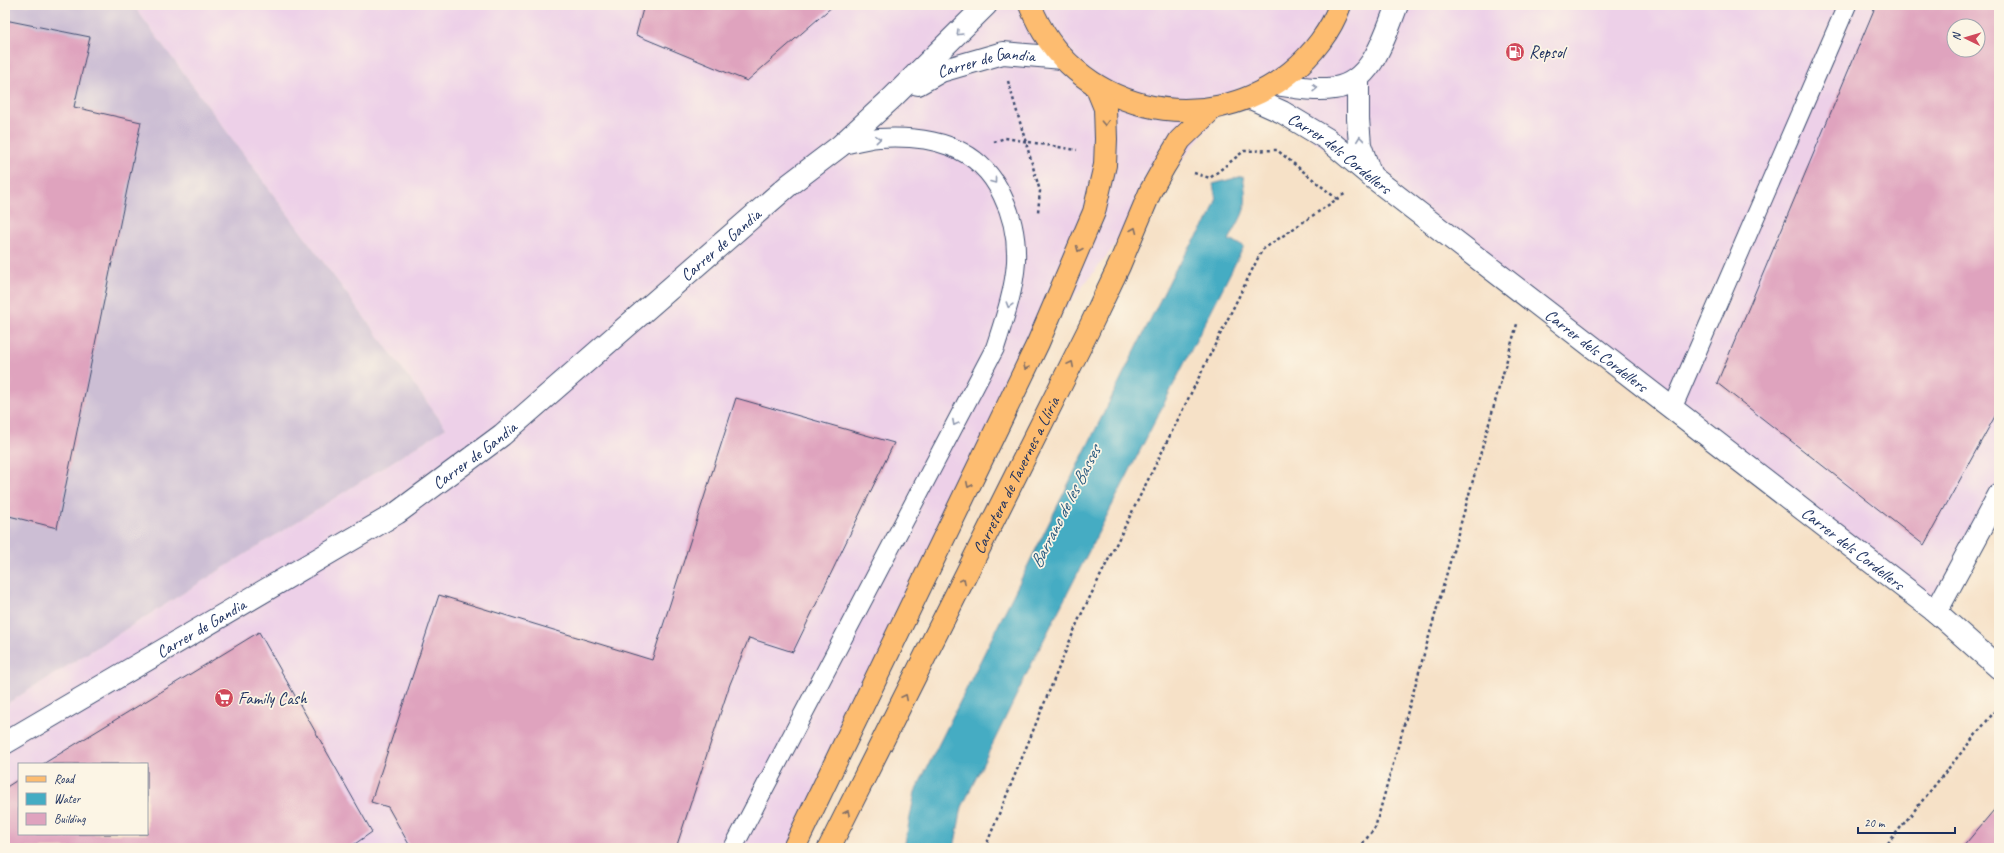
<svg xmlns="http://www.w3.org/2000/svg" width="2004" height="853" font-family="Caveat,sans-serif">
	<style>
		.built { fill: #edd0e8; fill-rule: evenodd }
		.industrial { fill: #ccbed4 }
		.water { fill: #44acc3; stroke: #306e90 }
		.building { fill: #dfa3be; fill-rule: evenodd }
		.lines { fill: none; stroke-linecap: round; stroke-linejoin: round }
		.service-casing { stroke: #3c4a6e; stroke-width: 20 }
		.minor-casing { stroke: #3c4a6e; stroke-width: 24 }
		.primary-casing { stroke: #3c4a6e; stroke-width: 24 }
		.path { stroke: #3c4a6e; stroke-width: 2.5; stroke-dasharray: 3 3; stroke-linecap: butt }
		.service { stroke: #fff; stroke-width: 18 }
		.minor { stroke: #fff; stroke-width: 22 }
		.primary { stroke: #fdbc6f; stroke-width: 22 }
		.oneway { stroke: #8d97ae }
		.oneway2 { stroke: #816e66 }
		.labels { text-anchor: middle; dominant-baseline: central; stroke-width: 3.5; stroke-linejoin: round; paint-order: stroke }
		.poi-label { font-size: 17px; fill: #1b2f5e; stroke: #fcf5e5; text-anchor: start }
		.street-label { font-size: 17px; fill: #1b2f5e; stroke: #fcf5e5 }
		.water-label { font-size: 18px; font-style: italic; fill: #295b81; stroke: #fcf5e5 }
	</style>
	<rect width="100%" height="100%" fill="#fcf5e5"/>
	<filter id="ink" filterUnits="userSpaceOnUse"><feTurbulence type="fractalNoise" baseFrequency=".025" numOctaves="2"/><feDisplacementMap in="SourceGraphic" scale="8" xChannelSelector="R" yChannelSelector="G"/><feConvolveMatrix kernelMatrix="1 2 1 2 8 2 1 2 1" color-interpolation-filters="sRGB"/></filter>
	<filter id="wash" filterUnits="userSpaceOnUse"><feTurbulence type="fractalNoise" baseFrequency=".012" numOctaves="4" result="noise"/><feDisplacementMap in="SourceGraphic" scale="16" xChannelSelector="R" yChannelSelector="G"/><feGaussianBlur stdDeviation="0.9" result="paint"/><feColorMatrix in="noise" values="0 0 0 0 0 0 0 0 0 0 0 0 0 0 0 0 0 1.4 0 .05"/><feComposite in="paint" operator="in"/></filter>
	<g filter="url(#wash)">
		<rect width="100%" height="100%" fill="#f6e1c7"/>
		<path class="built" d="M 133,5 L 1999,5 L 1999,495 L 1936,612 L 1289,122 L 1247,109 L 1217,116 L 1038,343 L 794,848 L 5,848 L 5,705 L 446,428 ZM 1954,26 L 1978,26 L 1978,50 L 1954,50 ZM 19,764 L 147,764 L 147,834 L 19,834 Z"/>
		<polygon class="industrial" points="5,5 133,5 446,428 5,705"/>
		<path class="water" d="M 1243,176 C 1249,210 1244,211 1229,240 L 1244,246 L 1034,659 L 962,807 L 954,848 L 904,848 L 915,792 L 1175,270 L 1210,217 L 1216,200 L 1213,184 Z"/>
		<g id="blocks">
			<g class="building">
				<polygon points="644,5 834,5 747,81 636,35"/>
				<path d="M 1876,5 L 1999,5 L 1999,409 L 1924,545 L 1717,383 ZM 1954,26 L 1978,26 L 1978,50 L 1954,50 Z"/>
				<polygon points="5,20 90,37 74,107 141,122 57,528 5,515"/>
				<polygon points="736,398 894,443 793,652 749,638 730,684 676,848 411,848 388,807 371,802 439,595 652,660"/>
				<polygon points="259,632 372,832 349,848 5,848 5,788 19,779 19,834 147,834 147,764 43,764"/>
				<polygon points="1999,804 1999,848 1962,848"/>
			</g>
		</g>
	</g>
	<g filter="url(#ink)">
		<use href="#blocks" fill-opacity="0" stroke="#3c4a6e" stroke-width="1"/>
		<g class="lines">
			<defs>
				<g id="service">
					<polyline points="1673,407 1847,5"/>
					<path d="M 733,848 L 995,348 C 1004,320 1014,292 1016,262 C 1017,238 1013,217 1002,195 C 979,145 930,135 879,138 C 866,139 853,143 840,146"/>
				</g>
				<g id="minor">
					<polyline points="1358,78 1358,119 1360,145 1371,176"/>
					<path id="s1" d="M 918,84 L 941,71 L 1003,53 L 1063,58"/>
					<path d="M 1276,84 C 1295,87 1316,91 1335,88 C 1373,82 1385,35 1397,5"/>
					<path id="s2" d="M 1251,98 L 1282,112 L 1327,139 L 1371,176 L 1936,612 L 1999,668"/>
					<polyline points="1936,612 1999,495"/>
					<path id="s3" d="M 5,743 L 397,513 L 502,435 L 790,184 L 840,146 L 892,98 L 986,5"/>
				</g>
				<g id="primary">
					<path d="M 1030,5 C 1071,111 1204,143 1291,72 C 1312,55 1331,31 1340,5"/>
					<polyline points="794,848 1038,343 1094,212 1105,165 1106,139 1105,108 1096,86"/>
					<path id="s4" d="M 829,848 L 1088,331 L 1119,266 L 1151,190 L 1165,165 L 1180,140 L 1212,109"/>
				</g>
			</defs>
			<use href="#service" class="service-casing"/>
			<use href="#minor" class="minor-casing"/>
			<use href="#primary" class="primary-casing"/>
			<g class="path">
				<polyline points="1008,81 1040,191 1038,212"/>
				<polyline points="994,142 1005,138 1077,150"/>
				<polyline points="1194,173 1210,178 1244,151 1277,150 1337,199"/>
				<polyline points="985,848 1078,621 1262,250 1346,193"/>
				<polyline points="1359,848 1375,828 1517,324"/>
				<polyline points="1884,848 1999,706"/>
			</g>
			<use href="#service" class="service"/>
			<use href="#minor" class="minor"/>
			<use href="#primary" class="primary"/>
		</g>
		<defs><path id="oneway-chevron" d="M-2-3.5L2.5 0L-2 3.5" fill="none" stroke-width="1.6" stroke-linecap="round" stroke-linejoin="round"/></defs>
		<g class="oneway">
			<use href="#oneway-chevron" transform="translate(959 33) rotate(135)"/>
			<use href="#oneway-chevron" transform="translate(1315 88) rotate(-1)"/>
			<use href="#oneway-chevron" transform="translate(878 139) rotate(-5)"/>
			<use href="#oneway-chevron" transform="translate(1360 139) rotate(-96)"/>
			<use href="#oneway-chevron" transform="translate(994 181) rotate(53)"/>
			<use href="#oneway-chevron" transform="translate(1009 305) rotate(107)"/>
			<use href="#oneway-chevron" transform="translate(955 423) rotate(118)"/>
		</g>
		<g class="oneway2">
			<use href="#oneway-chevron" transform="translate(1105 123) rotate(87)"/>
			<use href="#oneway-chevron" transform="translate(1134 230) rotate(-67)"/>
			<use href="#oneway-chevron" transform="translate(1079 249) rotate(113)"/>
			<use href="#oneway-chevron" transform="translate(1071 364) rotate(-63)"/>
			<use href="#oneway-chevron" transform="translate(1026 367) rotate(116)"/>
			<use href="#oneway-chevron" transform="translate(969 485) rotate(116)"/>
			<use href="#oneway-chevron" transform="translate(963 581) rotate(-63)"/>
			<use href="#oneway-chevron" transform="translate(905 697) rotate(-63)"/>
			<use href="#oneway-chevron" transform="translate(847 813) rotate(-63)"/>
		</g>
	</g>
	<defs>
		<symbol id="fuel-disc" viewBox="-11 -11 22 22"><circle r="9.5" fill="#d1495b" stroke="#fcf5e5"/><path d="M-5.5-6h7V0h2V4h1.3V-2.5L3-4.5l.8-.8L6-3V5H2.5V1h-1V6h-7ZM-4.2-4.7v3.2H.2V-4.7Z" fill="#fff"/></symbol>
		<symbol id="supermarket-disc" viewBox="-11 -11 22 22"><circle r="9.5" fill="#d1495b" stroke="#fcf5e5"/><path d="M-6-5.5h2.5l.6 2H6L4.5 2H-2.5L-4.4-4H-6ZM-1.5 3.2a1.3 1.3 0 1 0 .1 0ZM3 3.2a1.3 1.3 0 1 0 .1 0Z" fill="#fff"/></symbol>
	</defs>
	<g fill-rule="evenodd">
		<use href="#fuel-disc" x="1504" y="41" width="22" height="22"/>
		<use href="#supermarket-disc" x="213" y="687" width="22" height="22"/>
	</g>
	<g class="labels">
		<g class="poi-label">
			<text x="1529" y="52">Repsol</text>
			<text x="238" y="698">Family Cash</text>
		</g>
		<g class="street-label">
			<text stroke="none"><textPath href="#s1" startOffset="73">Carrer de Gandia</textPath></text>
			<text stroke="none"><textPath href="#s2" startOffset="105">Carrer dels Cordellers</textPath></text>
			<text stroke="none"><textPath href="#s3" startOffset="875">Carrer de Gandia</textPath></text>
			<text stroke="none"><textPath href="#s2" startOffset="429">Carrer dels Cordellers</textPath></text>
			<text stroke="none"><textPath href="#s3" startOffset="551">Carrer de Gandia</textPath></text>
			<text stroke="none"><textPath href="#s4" startOffset="417">Carretera de Tavernes a Llíria</textPath></text>
			<text stroke="none"><textPath href="#s2" startOffset="753">Carrer dels Cordellers</textPath></text>
			<text stroke="none"><textPath href="#s3" startOffset="227">Carrer de Gandia</textPath></text>
		</g>
		<g class="water-label">
			<text transform="translate(1065 507) rotate(-63)">Barranc de les Basses</text>
		</g>
	</g>
	<rect width="2004" height="853" fill="none" stroke="#fcf5e5" stroke-width="20"/>
	<rect x="18" y="763" width="130" height="72" fill="#fcf5e5" stroke="#a2a6af"/>
	<rect x="26" y="776" width="20" height="6" fill="#fdbc6f" stroke="#a2a6af"/>
	<text x="54" y="783" font-size="12" fill="#1b2f5e">Road</text>
	<rect x="26" y="793" width="20" height="12" fill="#44acc3" stroke="#a2a6af"/>
	<text x="54" y="803" font-size="12" fill="#1b2f5e">Water</text>
	<rect x="26" y="813" width="20" height="12" fill="#dfa3be" stroke="#a2a6af"/>
	<text x="54" y="823" font-size="12" fill="#1b2f5e">Building</text>
	<g transform="translate(1966 38) rotate(275)"><circle r="19" fill="#fcf5e5" stroke="#a2a6af"/>
	<path d="M0-3L7 15L0 10L-7 15Z" fill="#d1495b"/>
	<text y="-6" font-size="11" font-weight="bold" text-anchor="middle" fill="#1b2f5e">N</text>
	</g>
	<path d="M1858 827v6h97v-6" fill="none" stroke="#1b2f5e" stroke-width="2"/>
	<text x="1864" y="827" font-size="12" fill="#1b2f5e" stroke="#fcf5e5" stroke-width="3" paint-order="stroke">20 m</text>
</svg>
